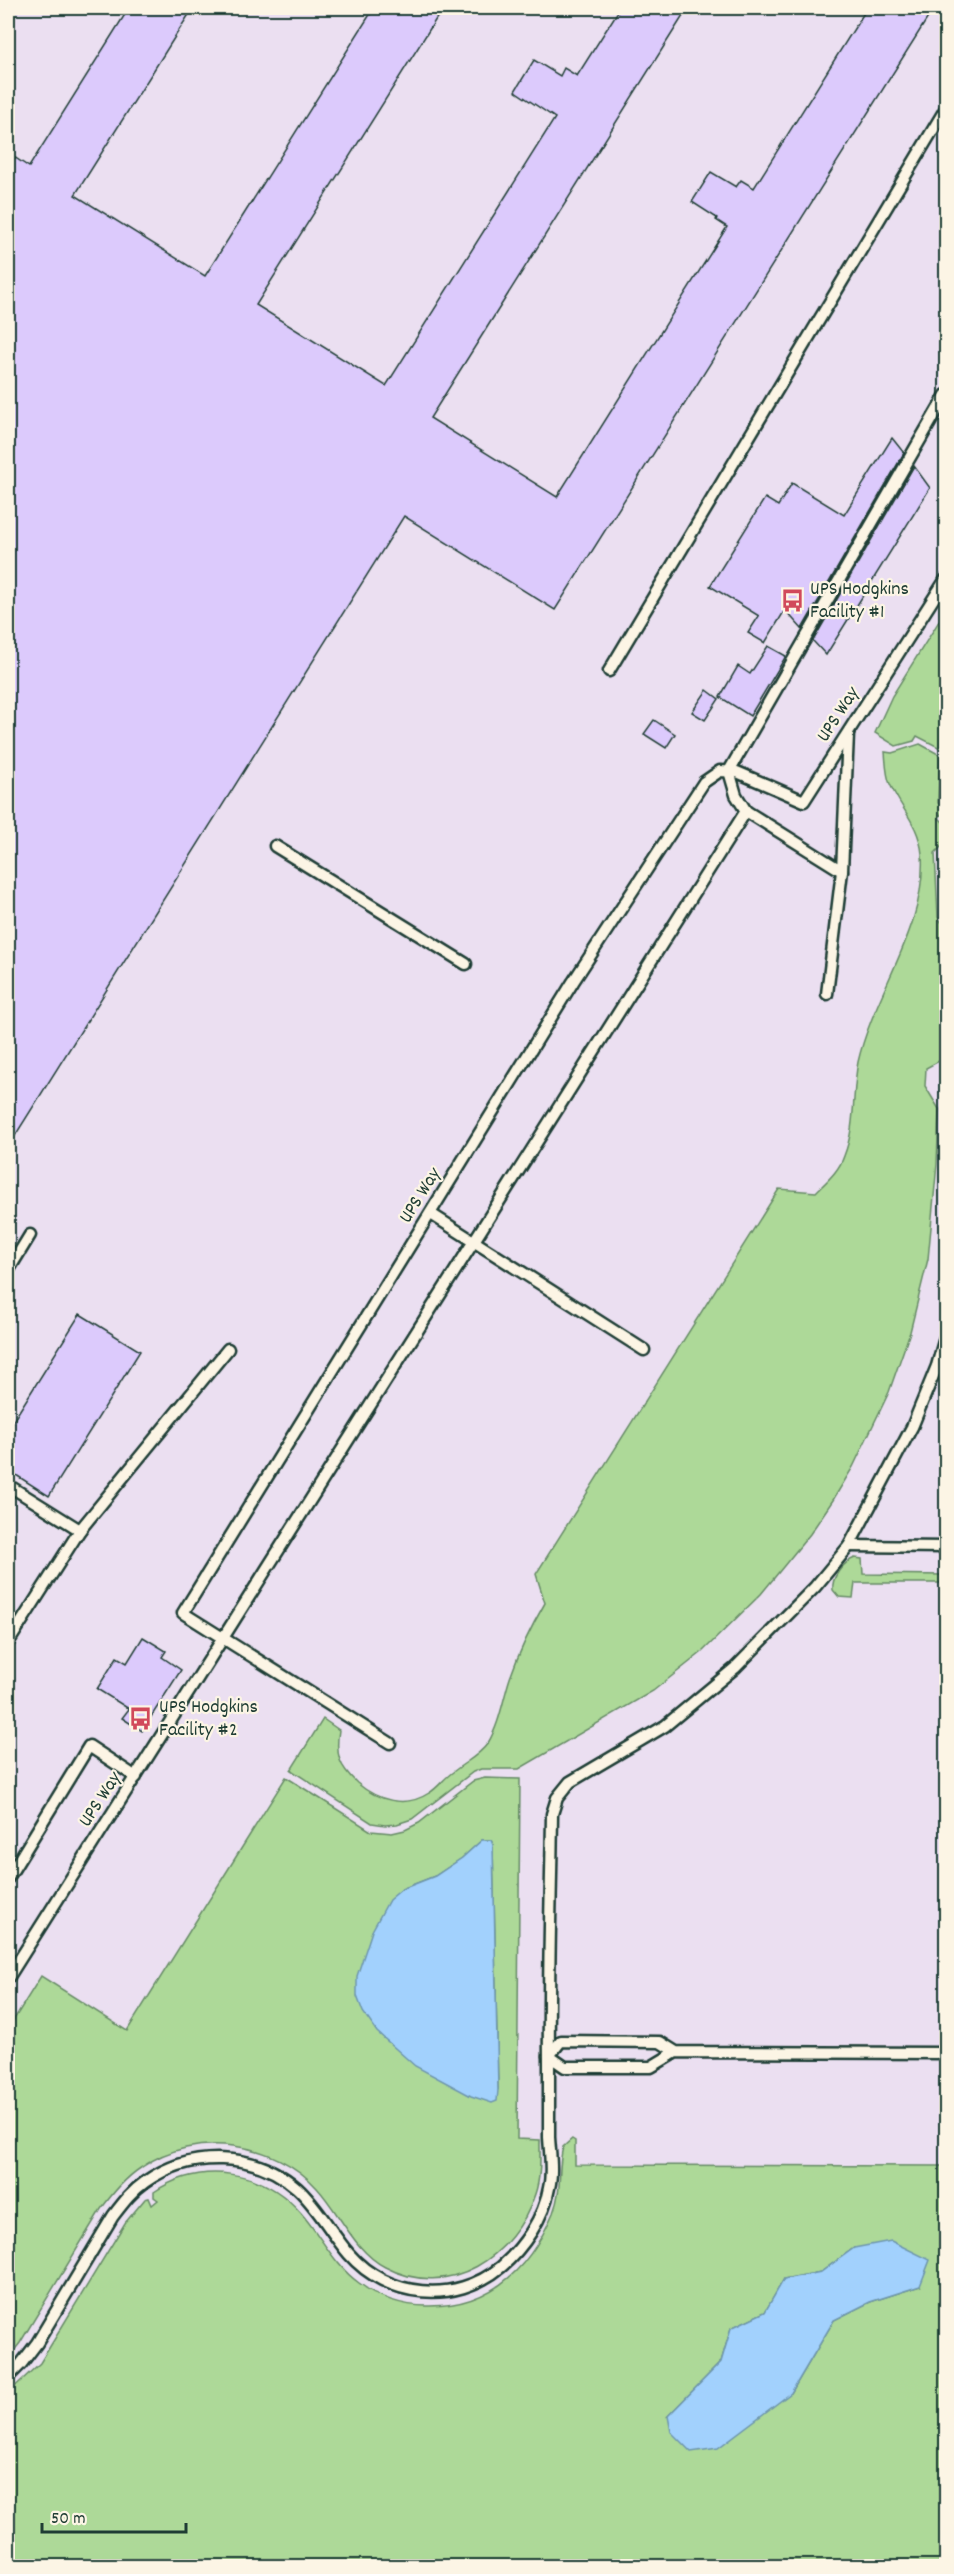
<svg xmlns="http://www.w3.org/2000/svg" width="954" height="2574" font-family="Dekko,sans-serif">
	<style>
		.built { fill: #ebdff1 }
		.green { fill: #add998; stroke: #668b66; stroke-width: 1.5; fill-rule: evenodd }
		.water { fill: #a2d1fd; stroke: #6e96ad; stroke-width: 1.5 }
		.building { fill: #dccafc; stroke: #1f3d34; stroke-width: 1.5 }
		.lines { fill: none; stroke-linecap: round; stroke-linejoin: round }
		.service-casing { stroke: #1f3d34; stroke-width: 15 }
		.service { stroke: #fcf5e5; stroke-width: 10 }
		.labels { text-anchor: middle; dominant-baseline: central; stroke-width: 4.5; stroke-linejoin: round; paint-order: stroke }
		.poi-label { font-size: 20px; fill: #1f3d34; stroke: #fcf5e5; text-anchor: start }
		.street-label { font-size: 20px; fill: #1f3d34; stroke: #fcf5e5 }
	</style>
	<rect width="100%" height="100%" fill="#f2e8ec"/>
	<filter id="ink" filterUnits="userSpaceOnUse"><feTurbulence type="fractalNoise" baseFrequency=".0167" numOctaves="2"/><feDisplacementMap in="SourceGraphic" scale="12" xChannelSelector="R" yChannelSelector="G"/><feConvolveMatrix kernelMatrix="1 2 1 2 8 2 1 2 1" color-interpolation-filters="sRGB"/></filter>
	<g filter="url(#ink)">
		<rect class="built" x="8" y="8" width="938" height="2558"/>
		<g class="green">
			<polygon points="946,610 946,751 917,736 914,741 896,746 875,733 892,696"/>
			<path d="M 920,744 L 940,755 L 938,803 L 945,808 L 939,818 L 946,825 L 944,844 L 935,853 L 938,917 L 942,923 L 941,1060 L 926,1068 L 925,1086 L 939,1109 L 937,1164 L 928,1259 L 910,1332 L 889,1392 L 853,1467 L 833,1500 L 810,1534 L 761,1594 L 701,1653 L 653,1691 L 519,1769 L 481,1769 L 473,1772 L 412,1819 L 397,1824 L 385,1825 L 372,1823 L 291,1770 L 323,1719 L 339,1730 C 335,1755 339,1766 357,1783 C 377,1800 405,1809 429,1793 C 438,1788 444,1778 453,1772 C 465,1762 479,1756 488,1743 C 500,1723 503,1699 510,1678 C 519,1652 531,1627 545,1603 L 536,1574 L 779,1189 L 816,1192 C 827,1181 839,1171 844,1156 C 856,1126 852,1093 858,1062 C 874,991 927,929 922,854 C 919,824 901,809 890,784 C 886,775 886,762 885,752 L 892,753 Z"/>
			<path d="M 855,1558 L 862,1559 L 863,1574 L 946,1575 L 946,1583 L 855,1583 L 853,1598 L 839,1597 L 833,1590 C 831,1578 843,1562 855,1558 Z"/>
			<path d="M 286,1777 L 371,1831 L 392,1833 L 405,1830 L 419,1823 L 473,1781 L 485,1778 L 520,1779 L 517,2139 L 540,2140 C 540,2157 541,2177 535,2194 C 515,2256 449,2301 385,2267 C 354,2251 340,2213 317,2188 C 275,2141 195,2130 142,2167 C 125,2178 113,2193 101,2209 L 20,2343 L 8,2358 L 8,2029 L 41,1976 L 127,2031 ZM 482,1840 L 491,1840 L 493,1845 L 498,2090 L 402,1889 L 435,1876 L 462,1858 Z"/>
			<path d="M 572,2139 L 575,2141 L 575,2165 L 946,2166 L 946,2566 L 8,2566 L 8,2393 L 40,2363 L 125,2223 L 145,2199 L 149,2198 L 152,2205 L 158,2200 L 154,2197 L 154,2192 C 202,2160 264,2170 301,2213 C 321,2236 334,2265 359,2283 C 378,2298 403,2306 427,2306 C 490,2307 529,2270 553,2213 C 563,2187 557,2170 563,2147 ZM 854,2248 L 920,2286 L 870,2302 L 834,2320 L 791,2393 L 668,2416 L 721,2362 L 731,2328 L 765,2312 L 784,2279 L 821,2272 Z"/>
		</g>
		<g class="water">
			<polygon points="482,1840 491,1840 493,1845 498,2090 497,2101 492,2103 471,2096 415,2066 377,2032 363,2012 357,1996 357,1976 372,1931 389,1900 402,1889 435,1876 462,1858"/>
			<polygon points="891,2241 930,2260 920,2286 870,2302 834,2320 791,2393 718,2448 691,2452 671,2432 668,2416 721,2362 731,2328 765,2312 784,2279 821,2272 854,2248"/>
		</g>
		<g class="building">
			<polygon points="129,8 193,8 75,195 205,276 374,8 443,8 256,305 386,386 555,118 515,91 534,60 560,76 564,68 577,76 620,8 688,8 430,418 557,497 727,227 716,220 717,218 692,202 711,172 736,187 741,180 754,188 867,8 934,8 555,610 404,516 8,1147 8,153 29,167"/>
			<polygon points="892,438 904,453 802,629 785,610 765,643 748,633 759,616 710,586 765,498 778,506 792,483 844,515"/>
			<polygon points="914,466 930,488 826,655 813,641"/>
			<polygon points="768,646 786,656 750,716 720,697 738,666 750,674"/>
			<polygon points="707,690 719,699 705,720 692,712"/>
			<polygon points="654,720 675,734 666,748 644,734"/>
			<polygon points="80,1314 140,1351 49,1496 8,1470 8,1429"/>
			<polygon points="143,1637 166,1651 162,1657 181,1670 142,1731 122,1718 129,1709 97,1689 117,1657 127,1663"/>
		</g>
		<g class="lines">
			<defs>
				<g id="service">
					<polyline points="609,671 946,108"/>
					<polyline points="729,771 946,395"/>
					<polyline points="729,771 736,795 746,811 842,871 848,734"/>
					<polyline points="275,846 466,964"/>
					<polyline points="827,994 842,871"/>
					<polyline points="431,1214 644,1350"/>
					<polyline points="8,1271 30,1235"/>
					<polyline points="8,1485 80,1530"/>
					<polyline points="849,1546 946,1547"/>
					<polyline points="8,1643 80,1530 228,1349"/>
					<polyline points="390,1743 183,1613 573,982 704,782 720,771 737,772 804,801 946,579"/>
					<polyline points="8,1878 89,1746 136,1777"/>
					<polyline points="8,1978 746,811"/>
					<polyline points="676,2052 651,2067 565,2067 549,2056 561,2041 660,2042 676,2052 946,2053"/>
					<path d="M 8,2377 L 21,2364 L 37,2343 L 113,2216 C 123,2203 132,2191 145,2182 C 190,2150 255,2151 297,2188 C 318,2207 331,2233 349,2254 C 387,2298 455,2305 501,2267 C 523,2248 544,2218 549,2188 C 553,2172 550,2154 549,2137 C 549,2112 549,2087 549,2062 C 548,1979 551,1896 552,1814 L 557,1798 L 570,1782 L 665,1726 L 735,1668 L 815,1587 L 849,1546 L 912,1427 L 937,1366 L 946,1334"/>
				</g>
			</defs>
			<use href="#service" class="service-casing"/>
			<use href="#service" class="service"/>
		</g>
	</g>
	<defs>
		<symbol id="bus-bare" viewBox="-9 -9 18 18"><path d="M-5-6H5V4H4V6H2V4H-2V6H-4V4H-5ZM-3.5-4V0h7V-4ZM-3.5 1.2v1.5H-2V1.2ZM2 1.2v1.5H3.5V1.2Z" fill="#d1495b" stroke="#fcf5e5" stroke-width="2.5" paint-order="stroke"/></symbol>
	</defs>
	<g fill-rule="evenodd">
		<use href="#bus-bare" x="776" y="584" width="33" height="33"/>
		<use href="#bus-bare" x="124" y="1702" width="33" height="33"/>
	</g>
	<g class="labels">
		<g class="poi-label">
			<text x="810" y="590">UPS Hodgkins<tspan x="810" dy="23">Facility #1</tspan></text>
			<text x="159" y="1708">UPS Hodgkins<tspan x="159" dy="23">Facility #2</tspan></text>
		</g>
		<g class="street-label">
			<text transform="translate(839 715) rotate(-57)">UPS Way</text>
			<text transform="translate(421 1196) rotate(-58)">UPS Way</text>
			<text transform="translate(101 1800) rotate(-57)">UPS Way</text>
		</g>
	</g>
	<rect width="954" height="2574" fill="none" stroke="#fcf5e5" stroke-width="30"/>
	<rect x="15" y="15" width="924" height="2544" fill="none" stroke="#1f3d34" stroke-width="2" filter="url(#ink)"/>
	<path d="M42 2523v9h144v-9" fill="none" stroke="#1f3d34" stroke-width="3"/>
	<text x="51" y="2523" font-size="18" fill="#1f3d34" stroke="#fcf5e5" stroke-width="4.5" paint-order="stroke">50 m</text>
</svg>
